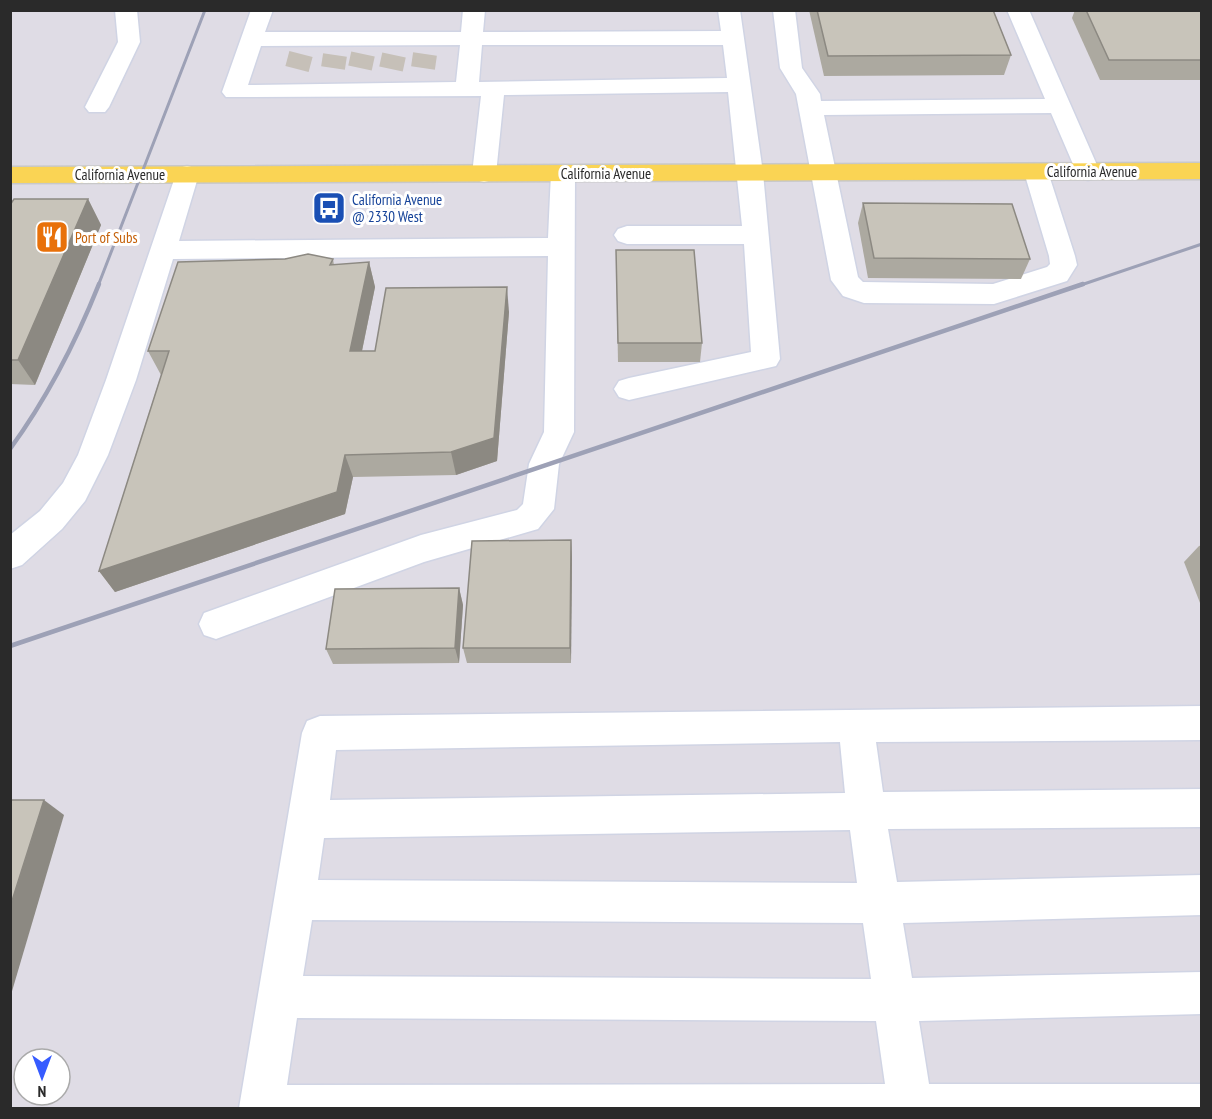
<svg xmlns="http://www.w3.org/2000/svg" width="1212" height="1119" font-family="'PT Sans Narrow',sans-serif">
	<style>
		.industrial { fill: #dfdce5; fill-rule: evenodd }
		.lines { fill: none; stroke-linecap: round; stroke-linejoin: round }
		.minor-tunnel { stroke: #c6c0b8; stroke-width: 24; stroke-dasharray: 24 12; stroke-linecap: butt }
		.minor-casing { stroke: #d0d4e4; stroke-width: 3 }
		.major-casing { stroke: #c8c8c8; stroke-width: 3 }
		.minor { fill: #fff; fill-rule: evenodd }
		.major { fill: #fad454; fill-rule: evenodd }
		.rail-far1 { stroke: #9da1b6; stroke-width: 3 }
		.rail { stroke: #9da1b6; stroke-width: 4.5 }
		.wall { fill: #aca9a0 }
		.shaded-wall { fill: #8c8982 }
		.building { fill: #c8c4ba; stroke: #8c8982; stroke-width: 1.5 }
		.labels { text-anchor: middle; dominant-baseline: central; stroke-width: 6; stroke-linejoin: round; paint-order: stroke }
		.far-street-label { font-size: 15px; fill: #2a2a2a; stroke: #fff }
		.far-transit-label { font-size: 15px; fill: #164399; stroke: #fff; text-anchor: start }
		.far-food-label { font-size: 15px; fill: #c56008; stroke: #fff; text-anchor: start }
	</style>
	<rect width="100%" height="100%" fill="#ede6db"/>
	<path class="industrial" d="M 10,11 L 1201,11 L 1201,1108 L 11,1108 ZM 24,1059 L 60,1059 L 60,1095 L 24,1095 Z"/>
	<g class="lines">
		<g class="minor-tunnel">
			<polyline points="333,68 335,55"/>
			<polyline points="360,68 363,54"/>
			<polyline points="423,68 425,54"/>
			<polyline points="297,69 301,54"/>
			<polyline points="391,69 394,55"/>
		</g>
		<defs>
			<g id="minor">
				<polygon points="115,10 137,10 140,42 109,107 105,112 89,112 85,107 118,42"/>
				<path d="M 251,10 L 273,10 L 265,32 L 461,32 L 463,10 L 485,10 L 483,32 L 721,31 L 718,10 L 740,10 L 763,173 L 780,359 L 776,366 L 629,400 L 619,397 L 614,389 L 619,381 L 629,378 L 751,352 L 744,244 L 627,244 L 618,241 L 614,235 L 618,229 L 627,226 L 742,226 L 728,92 L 504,95 L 496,174 L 493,180 L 484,182 L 475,180 L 472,174 L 481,96 L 226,97 L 222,92 ZM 460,45 L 456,82 L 248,85 L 261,46 ZM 482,45 L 723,45 L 727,78 L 479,82 Z"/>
				<polygon points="773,10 795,10 802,68 820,94 821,101 1045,99 1007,10 1029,10 1100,172 1097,178 1088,180 1079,178 1051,113 824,115 858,277 863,282 993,284 1047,267 1050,264 1049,256 1024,172 1027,166 1036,164 1045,166 1048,172 1075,256 1077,265 1067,281 994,304 864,303 843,296 831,280 796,94 780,68"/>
				<polygon points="563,165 572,167 575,173 574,432 559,464 554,509 538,529 424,562 216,639 204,635 199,624 204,613 421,535 517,510 523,504 529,464 544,432 548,256 173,259 136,380 108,455 85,501 62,529 22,565 10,569 10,535 40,511 63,483 78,455 106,380 178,168 187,166 196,168 199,174 179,241 548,238 551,173 554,167"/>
				<path d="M 1202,706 L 1202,740 L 876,742 L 883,792 L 1202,789 L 1202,827 L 888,829 L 897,882 L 1202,875 L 1202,915 L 903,923 L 912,978 L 1202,972 L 1202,1014 L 919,1021 L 929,1084 L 1202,1084 L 1202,1108 L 239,1108 L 302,733 L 307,721 L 320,716 ZM 840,742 L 845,793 L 330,800 L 336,750 ZM 850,830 L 857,883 L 318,880 L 324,838 ZM 312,920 L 863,923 L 871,979 L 303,976 ZM 297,1018 L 876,1021 L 885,1084 L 287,1085 Z"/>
			</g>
			<polygon id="major" points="1202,163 1202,179 10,183 10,167"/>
		</defs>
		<use href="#minor" class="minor-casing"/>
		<use href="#major" class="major-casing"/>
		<use href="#minor" class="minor"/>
		<use href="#major" class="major"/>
		<g class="rail-far1">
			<polyline points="98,286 205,10"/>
			<polyline points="1078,286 1202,244"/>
		</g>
		<g class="rail">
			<path d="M 10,449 C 48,397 75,344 99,284"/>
			<polyline points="10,646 1083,284"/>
		</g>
	</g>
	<g class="wall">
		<polygon points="809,10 993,10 1011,55 1004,75 824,76"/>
		<polygon points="1075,10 1202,10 1202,80 1100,80 1072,18"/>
		<polygon points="88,199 101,225 35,385 10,384 10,205"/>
		<polygon points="863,203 1030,259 1021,279 868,278 858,223"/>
		<polygon points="616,250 702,343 700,362 618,362"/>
		<polygon points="333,259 334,265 369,262 375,287 362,351 375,351 509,312 497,461 456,475 353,477 345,514 115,592 99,571 161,375 148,351"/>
		<polygon points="571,540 572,557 571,663 467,663 463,648"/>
		<polygon points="1202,545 1202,608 1184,562 1199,546"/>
		<polygon points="459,588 463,605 459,663 333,664 326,649"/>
	</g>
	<g class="shaded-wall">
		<polygon points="88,199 101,225 35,385 18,360"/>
		<polygon points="369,262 375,287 357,375 350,351"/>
		<polygon points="507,287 509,312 497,461 456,475 451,452"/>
		<polygon points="345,455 353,477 345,514 115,592 99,571"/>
		<polygon points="571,540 572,557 571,663 570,648"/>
		<polygon points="459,588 463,605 459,663 455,648"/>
		<polygon points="44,800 64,815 10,998 10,907"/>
	</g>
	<g class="building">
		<polygon points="817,10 993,10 1011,55 828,56"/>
		<polygon points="1086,10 1202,10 1202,60 1109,60"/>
		<polygon points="14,199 88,199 18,360 10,360 10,205"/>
		<polygon points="863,203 1012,204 1030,259 874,258"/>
		<polygon points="616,250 694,250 702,343 618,343"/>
		<polygon points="308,254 333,259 330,265 369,262 350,351 375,351 386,288 507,287 494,438 451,452 345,455 337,492 99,571 169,351 148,351 178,262 285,259"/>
		<polygon points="571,540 570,648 463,648 472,541"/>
		<polygon points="459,588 455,648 326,649 335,589"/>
		<polygon points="10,800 44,800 10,907"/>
	</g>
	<defs>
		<symbol id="bus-square" viewBox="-11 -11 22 22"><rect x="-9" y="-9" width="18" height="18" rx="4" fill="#1a4fb4" stroke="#fff"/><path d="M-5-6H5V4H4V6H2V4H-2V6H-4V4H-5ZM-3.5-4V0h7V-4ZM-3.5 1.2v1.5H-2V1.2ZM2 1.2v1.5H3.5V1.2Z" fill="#fff"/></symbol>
		<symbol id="restaurant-square" viewBox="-11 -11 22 22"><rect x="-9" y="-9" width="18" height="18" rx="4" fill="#e8710a" stroke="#fff"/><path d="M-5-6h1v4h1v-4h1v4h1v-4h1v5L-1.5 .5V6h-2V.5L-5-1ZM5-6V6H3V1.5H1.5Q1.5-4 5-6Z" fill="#fff"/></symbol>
	</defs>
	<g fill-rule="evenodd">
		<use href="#bus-square" x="310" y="189" width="38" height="38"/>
		<use href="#restaurant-square" x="33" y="218" width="38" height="38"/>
	</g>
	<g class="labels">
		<g class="far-street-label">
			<text x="1092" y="171">California Avenue</text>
			<text x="606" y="173">California Avenue</text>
			<text x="120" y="174">California Avenue</text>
		</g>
		<g class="far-transit-label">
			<text x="352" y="199">California Avenue<tspan x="352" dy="17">@ 2330 West</tspan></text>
		</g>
		<g class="far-food-label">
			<text x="75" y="237">Port of Subs</text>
		</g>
	</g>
	<rect width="1212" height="1119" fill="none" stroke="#2a2a2a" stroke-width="24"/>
	<g transform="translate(42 1077) rotate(180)"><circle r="28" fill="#ffffff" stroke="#aaaaaa" stroke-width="1.5"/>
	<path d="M0-4.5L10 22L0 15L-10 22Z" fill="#365bff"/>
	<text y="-9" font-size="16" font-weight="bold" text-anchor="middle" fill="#2a2a2a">N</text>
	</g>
</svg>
